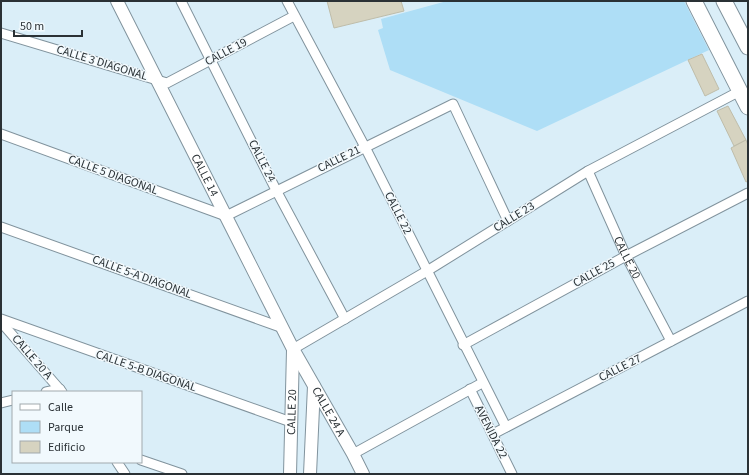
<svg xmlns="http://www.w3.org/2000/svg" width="749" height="475" font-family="'Source Sans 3',sans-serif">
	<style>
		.green { fill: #aedef6 }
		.building { fill: #d6d3c0; stroke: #bfbdaa }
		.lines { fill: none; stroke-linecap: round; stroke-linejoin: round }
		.minor-casing { stroke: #81939d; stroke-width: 11 }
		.tertiary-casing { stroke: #81939d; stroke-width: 14 }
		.primary-casing { stroke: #81939d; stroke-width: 17 }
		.minor { stroke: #fff; stroke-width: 9 }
		.tertiary { stroke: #fff; stroke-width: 12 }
		.primary { stroke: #fff; stroke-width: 15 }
		.labels { text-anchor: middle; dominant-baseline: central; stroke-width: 3; stroke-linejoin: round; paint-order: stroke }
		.street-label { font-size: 12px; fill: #2a3135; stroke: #f1f9fd }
	</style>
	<rect width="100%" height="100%" fill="#daeef8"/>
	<polygon class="green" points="447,1 684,1 709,50 537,131 390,70 378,30 383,28 381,19"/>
	<g class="building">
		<polygon points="327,1 401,1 404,11 334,28"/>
		<polygon points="702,54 719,89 705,96 688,60"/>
		<polygon points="728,106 746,140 734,146 717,111"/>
		<polygon points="746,140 748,145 748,181 746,182 731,148"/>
	</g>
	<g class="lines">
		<defs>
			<g id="minor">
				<polyline points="181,1 276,190 345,319"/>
				<polyline points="287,1 365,147 506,427"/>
				<polyline points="1,33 167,83 294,16"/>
				<polyline points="1,134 226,216 453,104 508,221"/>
				<path id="s1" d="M 588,171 L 626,256 L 671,341"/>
				<polyline points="1,227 283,328"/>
				<polyline points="1,319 291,422"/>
				<polyline points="1,322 62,392"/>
				<polyline points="463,345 626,256 748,193"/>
				<polyline points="293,349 427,271 588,171 740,91"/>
				<polyline points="470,389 512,474"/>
				<polyline points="46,392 60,389"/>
				<polyline points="1,403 13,400"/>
				<polyline points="493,434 748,301"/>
				<polyline points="353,454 482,383"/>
				<polyline points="141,460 182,474"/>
				<polyline points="117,462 125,474"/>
			</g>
			<g id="tertiary">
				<path id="s2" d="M 117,1 L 293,349 L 353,454 L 363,474"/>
				<path id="s3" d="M 290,474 L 293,350"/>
				<polyline points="310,474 314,386"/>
			</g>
			<g id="primary">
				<polyline points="694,1 748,107"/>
				<polyline points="724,1 748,47"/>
			</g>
		</defs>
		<use href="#minor" class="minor-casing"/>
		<use href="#tertiary" class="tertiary-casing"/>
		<use href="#primary" class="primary-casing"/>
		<use href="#minor" class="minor"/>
		<use href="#tertiary" class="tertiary"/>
		<use href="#primary" class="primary"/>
	</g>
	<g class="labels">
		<g class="street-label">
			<text transform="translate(226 52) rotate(-28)">CALLE 19</text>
			<text transform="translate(102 63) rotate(17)">CALLE 3 DIAGONAL</text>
			<text transform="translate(339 159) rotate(-26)">CALLE 21</text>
			<text transform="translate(262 161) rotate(63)">CALLE 24</text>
			<text transform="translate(113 175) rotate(20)">CALLE 5 DIAGONAL</text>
			<text stroke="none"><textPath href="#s2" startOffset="195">CALLE 14</textPath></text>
			<text transform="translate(398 213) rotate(63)">CALLE 22</text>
			<text transform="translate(514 217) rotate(-32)">CALLE 23</text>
			<text stroke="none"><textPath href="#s1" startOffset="95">CALLE 20</textPath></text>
			<text transform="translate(594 273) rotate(-29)">CALLE 25</text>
			<text transform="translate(142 277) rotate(20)">CALLE 5-A DIAGONAL</text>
			<text transform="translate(32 357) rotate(49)">CALLE 20 A</text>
			<text transform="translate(620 368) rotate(-27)">CALLE 27</text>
			<text transform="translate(146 371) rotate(19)">CALLE 5-B DIAGONAL</text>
			<text stroke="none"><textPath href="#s2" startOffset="462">CALLE 24 A</textPath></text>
			<text stroke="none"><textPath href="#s3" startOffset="62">CALLE 20</textPath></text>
			<text transform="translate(491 432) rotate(63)">AVENIDA 22</text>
		</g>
	</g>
	<rect width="749" height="475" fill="none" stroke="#2a3135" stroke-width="4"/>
	<rect x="12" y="391" width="130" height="72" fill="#f1f9fd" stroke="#a1a9ad"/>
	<rect x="20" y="404" width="20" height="6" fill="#ffffff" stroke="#a1a9ad"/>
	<text x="48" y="411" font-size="12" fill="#2a3135">Calle</text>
	<rect x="20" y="421" width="20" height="12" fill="#aedef6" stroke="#a1a9ad"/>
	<text x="48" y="431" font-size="12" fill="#2a3135">Parque</text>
	<rect x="20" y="441" width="20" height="12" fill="#d6d3c0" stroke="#a1a9ad"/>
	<text x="48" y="451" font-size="12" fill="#2a3135">Edificio</text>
	<path d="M14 30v6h68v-6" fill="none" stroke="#2a3135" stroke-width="2"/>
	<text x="20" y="30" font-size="12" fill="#2a3135" stroke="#f1f9fd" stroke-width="3" paint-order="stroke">50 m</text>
</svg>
